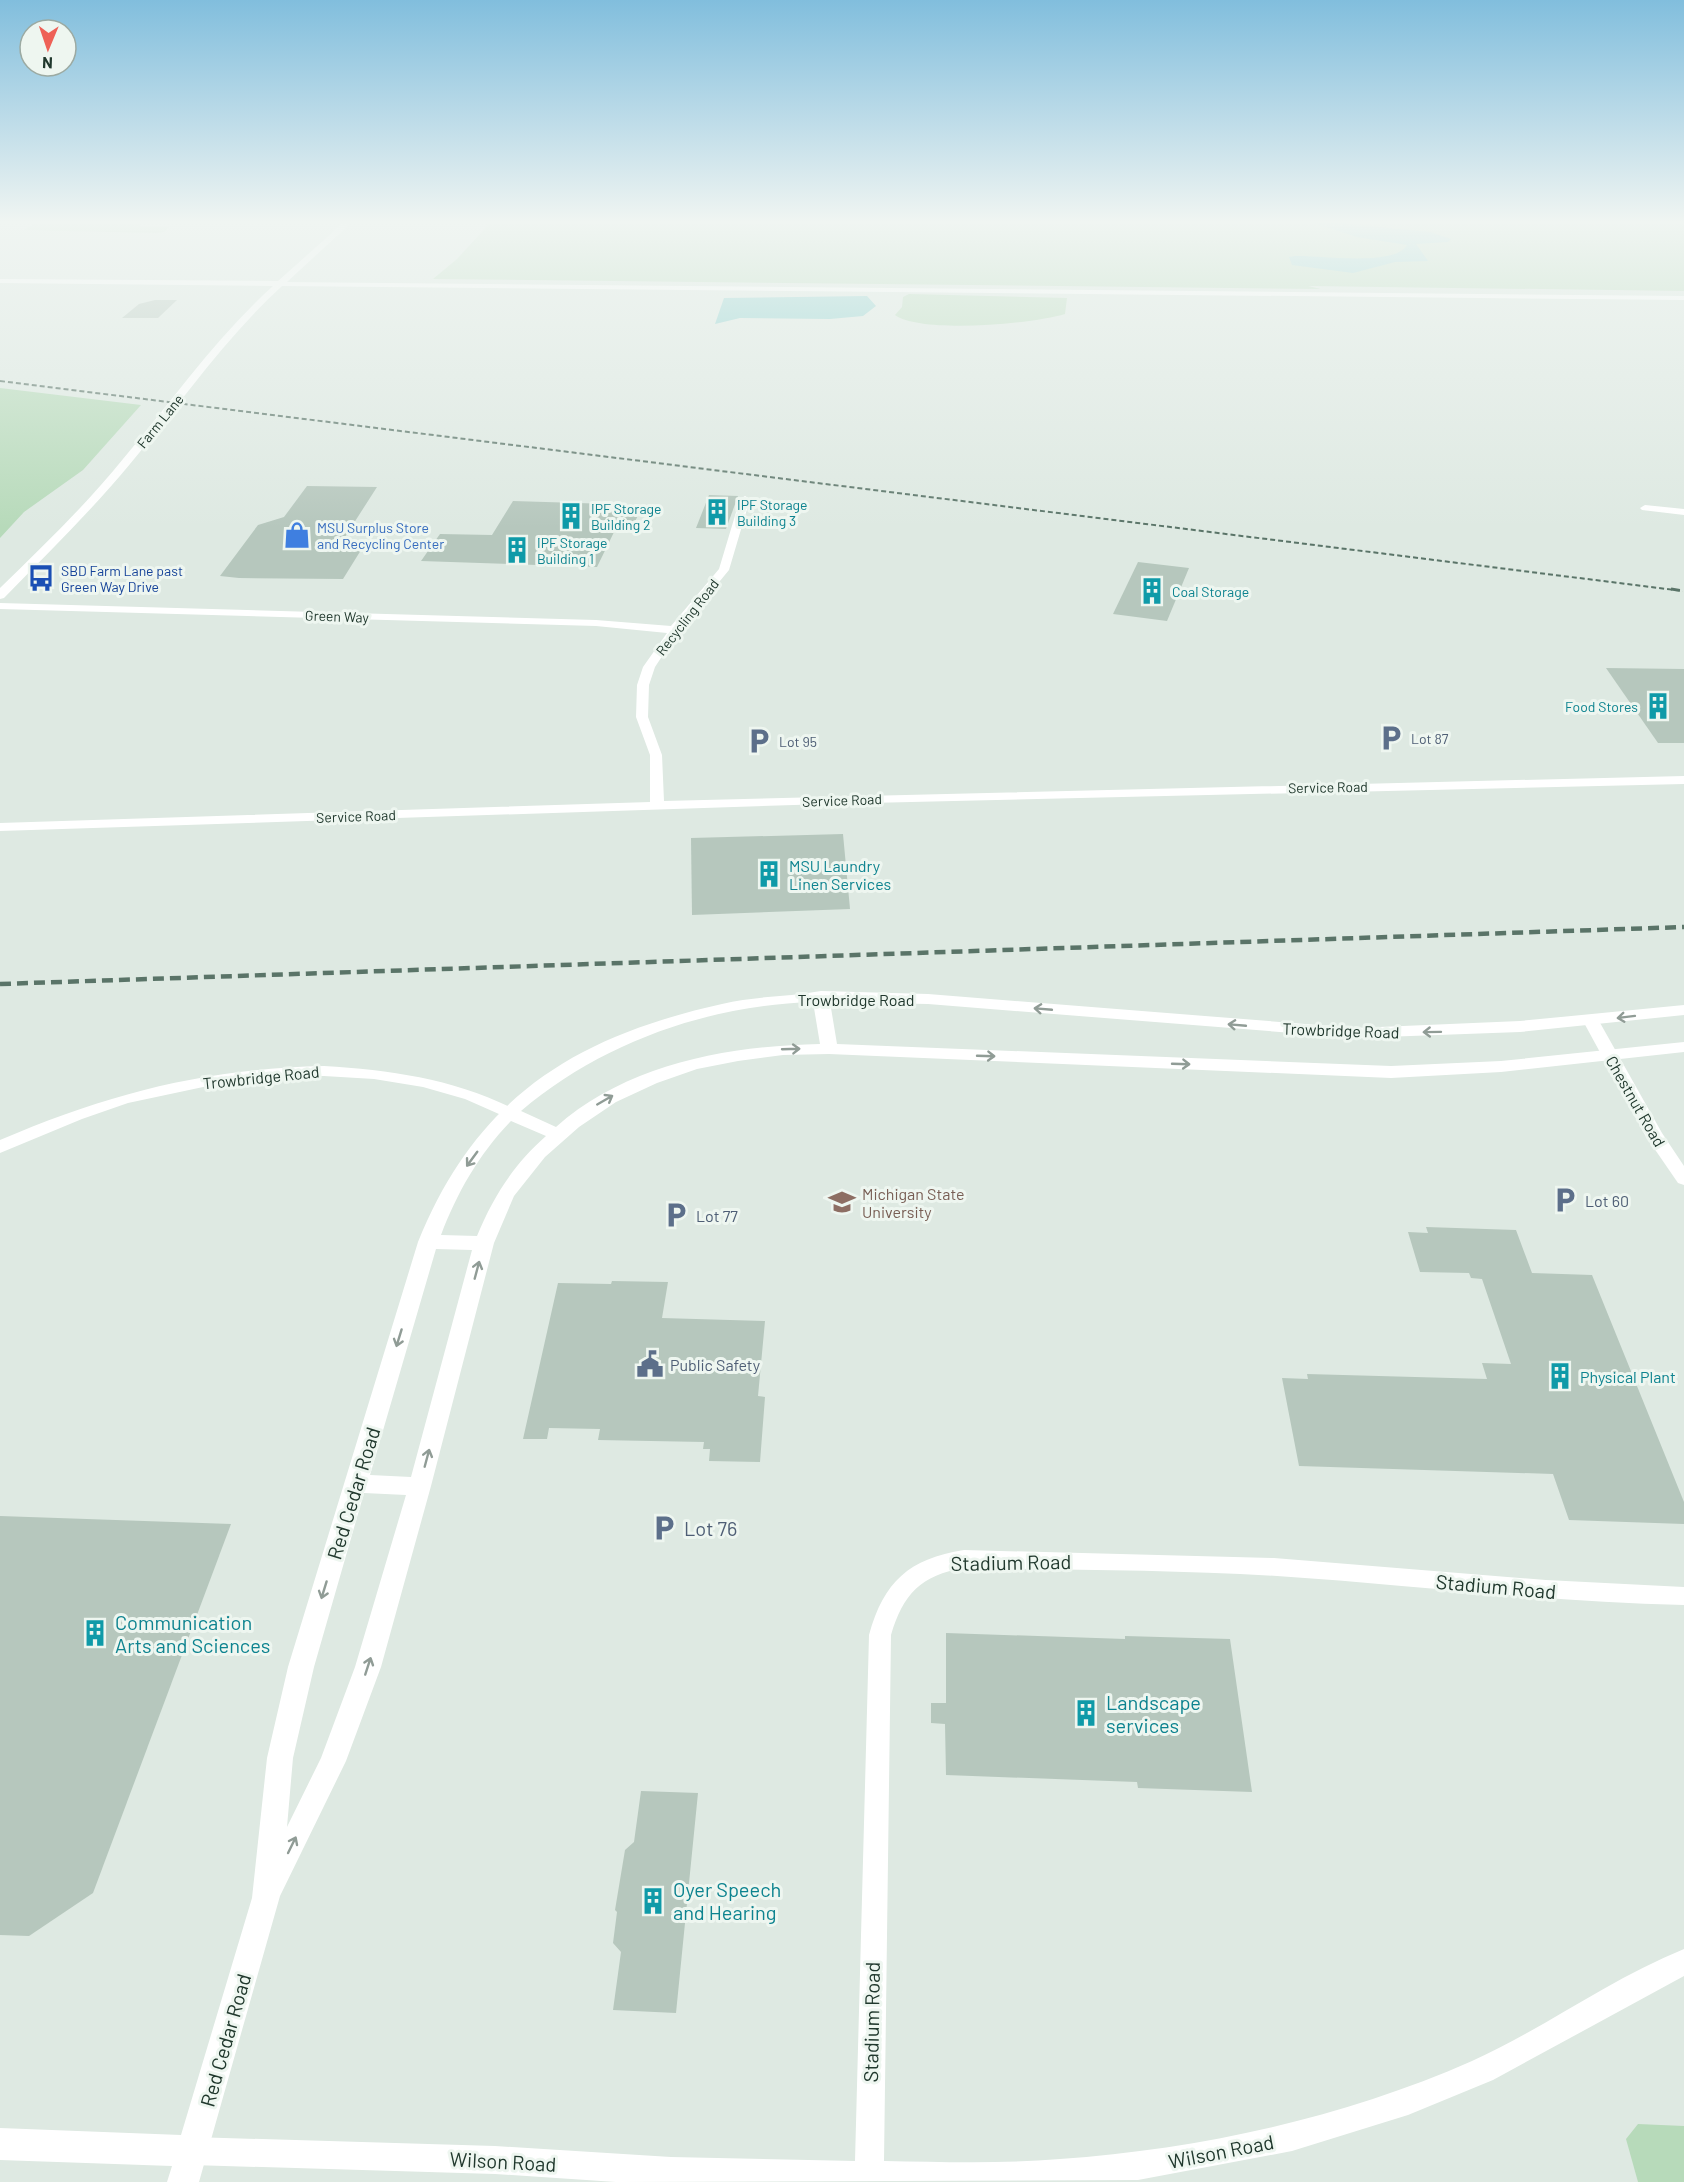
<svg xmlns="http://www.w3.org/2000/svg" width="1684" height="2182" font-family="Barlow,sans-serif">
	<style>
		.green { fill: #b7daba }
		.water { fill: #86cecc }
		.building { fill: #b6c7bd }
		.lines { fill: none; stroke-linecap: round; stroke-linejoin: round }
		.street { fill: #fff; fill-rule: evenodd }
		.secondary { fill: #fff; fill-rule: evenodd }
		.rail-far2 { stroke: #5a7468; stroke-width: 2; stroke-dasharray: 5 3; stroke-linecap: butt }
		.rail-far1 { stroke: #5a7468; stroke-width: 3; stroke-dasharray: 9 4.5; stroke-linecap: butt }
		.rail { stroke: #5a7468; stroke-width: 4.5; stroke-dasharray: 11 6; stroke-linecap: butt }
		.oneway { stroke: #909c96 }
		.labels { text-anchor: middle; dominant-baseline: central; stroke-width: 6; stroke-linejoin: round; paint-order: stroke }
		.far-street-label { font-size: 14px; fill: #20382d; stroke: #eef6f0 }
		.far-culture-label { font-size: 14px; fill: #0d838f; stroke: #eef6f0; text-anchor: start }
		.far-shop-label { font-size: 14px; fill: #366cbe; stroke: #eef6f0; text-anchor: start }
		.far-transit-label { font-size: 14px; fill: #164399; stroke: #eef6f0; text-anchor: start }
		.far-service-label { font-size: 14px; fill: #4e5e75; stroke: #eef6f0; text-anchor: start }
		.culture-label { font-size: 16px; fill: #0d838f; stroke: #eef6f0; text-anchor: start }
		.street-label { font-size: 16px; fill: #20382d; stroke: #eef6f0 }
		.education-label { font-size: 16px; fill: #785e54; stroke: #eef6f0; text-anchor: start }
		.service-label { font-size: 16px; fill: #4e5e75; stroke: #eef6f0; text-anchor: start }
		.near-street-label { font-size: 20px; fill: #20382d; stroke: #eef6f0 }
		.near-service-label { font-size: 20px; fill: #4e5e75; stroke: #eef6f0; text-anchor: start }
		.near-culture-label { font-size: 20px; fill: #0d838f; stroke: #eef6f0; text-anchor: start }
	</style>
	<rect width="100%" height="100%" fill="#dee9e2"/>
	<g class="green">
		<polygon points="36,223 143,223 140,226 169,227 164,232 156,233 24,230"/>
		<polygon points="490,223 1684,223 1684,291 1308,286 1321,289 433,279 457,259"/>
		<path d="M 909,294 L 1067,298 L 1065,314 C 1033,324 921,334 895,315 L 902,307 L 903,297 Z"/>
		<polygon points="0,388 141,405 83,470 24,512 0,538"/>
		<polygon points="1638,2124 1684,2126 1684,2182 1638,2182 1626,2139"/>
	</g>
	<g class="water">
		<path d="M 1314,223 L 1337,223 L 1430,232 L 1451,239 L 1448,242 L 1416,244 L 1428,261 L 1395,262 L 1353,273 L 1292,265 L 1289,257 L 1295,256 C 1319,255 1395,267 1407,245 L 1357,237 Z"/>
		<polygon points="867,296 876,306 863,316 830,319 740,318 715,324 724,298"/>
	</g>
	<g class="building">
		<polygon points="155,300 177,300 158,318 122,318 139,304"/>
		<polygon points="307,486 377,487 343,540 366,542 343,579 239,578 220,576 258,525 284,517"/>
		<polygon points="709,495 738,496 726,529 696,528"/>
		<polygon points="513,501 643,505 631,530 615,530 597,567 421,561 440,534 492,535"/>
		<polygon points="1138,562 1189,568 1167,621 1113,614"/>
		<polygon points="1606,668 1684,669 1684,743 1658,743"/>
		<polygon points="843,834 850,909 692,915 691,838"/>
		<polygon points="1426,1227 1516,1230 1532,1273 1592,1275 1684,1502 1684,1524 1569,1520 1553,1474 1299,1466 1282,1378 1308,1379 1307,1374 1487,1379 1482,1363 1511,1364 1482,1279 1471,1278 1469,1273 1420,1272 1408,1232 1428,1233"/>
		<polygon points="612,1281 668,1282 662,1318 765,1321 758,1396 765,1397 760,1462 709,1461 710,1449 703,1449 704,1442 598,1440 600,1429 549,1428 547,1439 523,1439 558,1283 611,1284"/>
		<polygon points="0,1516 231,1524 93,1893 29,1936 0,1935"/>
		<polygon points="946,1633 1125,1639 1125,1636 1230,1639 1252,1792 1138,1788 1137,1782 946,1775 945,1724 931,1723 931,1703 946,1703"/>
		<polygon points="641,1791 698,1793 676,2013 613,2010 621,1952 613,1943 617,1912 615,1910 625,1850 634,1842"/>
	</g>
	<g class="lines">
		<g class="street">
			<polygon points="745,496 750,499 729,570 678,632 655,667 649,685 648,717 662,755 664,801 1684,776 1684,784 826,804 0,831 0,823 650,802 650,755 636,717 637,685 643,667 667,633 596,626 0,609 0,603 596,620 671,626 719,569 740,499"/>
			<polygon points="1645,505 1684,509 1684,515 1642,510 1640,508"/>
			<polygon points="1591,1016 1599,1021 1662,1133 1684,1166 1684,1185 1678,1183 1645,1135 1583,1021"/>
			<path d="M 324,1066 C 391,1070 454,1079 514,1109 L 516,1113 L 514,1117 L 508,1118 L 465,1099 L 423,1087 L 374,1079 L 324,1076 L 273,1077 L 222,1083 L 128,1103 L 82,1119 L 0,1153 L 0,1140 C 110,1093 204,1069 324,1066 Z"/>
			<path d="M 964,1550 L 1274,1558 L 1546,1580 L 1684,1587 L 1684,1605 C 1548,1602 1413,1585 1277,1576 C 1173,1570 1068,1570 964,1568 C 921,1575 903,1594 891,1635 L 884,2161 C 942,2162 1002,2164 1060,2159 C 1200,2149 1343,2118 1472,2061 C 1545,2028 1610,1979 1684,1949 L 1684,1976 L 1493,2080 L 1408,2115 L 1292,2151 L 1138,2180 L 616,2182 L 495,2174 L 192,2165 L 182,2161 L 178,2151 L 182,2141 L 192,2137 L 495,2146 L 671,2157 L 855,2161 L 869,1635 C 884,1581 909,1559 964,1550 Z"/>
		</g>
		<g class="secondary">
			<path d="M 343,223 L 351,223 L 287,282 L 1684,296 L 1684,300 L 282,286 C 224,339 180,404 130,464 C 91,511 47,554 4,598 L 0,599 L 0,588 C 42,547 86,505 123,459 C 172,401 216,337 273,286 L 0,283 L 0,279 L 278,281 Z"/>
			<path d="M 821,991 L 928,994 L 1356,1028 L 1520,1021 L 1684,1005 L 1684,1015 L 1520,1032 L 1356,1038 L 928,1004 L 830,1002 L 837,1044 L 1391,1066 L 1501,1061 L 1684,1042 L 1684,1052 L 1501,1072 L 1391,1078 L 829,1054 L 783,1055 L 738,1061 L 697,1069 L 657,1083 L 616,1102 L 579,1127 L 545,1157 L 514,1196 L 494,1243 L 431,1486 L 381,1667 L 346,1761 L 280,1896 L 199,2182 L 167,2182 L 172,2166 L 0,2160 L 0,2128 L 181,2135 L 252,1898 L 267,1758 L 288,1667 L 418,1242 C 476,1098 574,1037 722,1004 C 754,996 788,997 821,991 ZM 813,1002 L 820,1044 C 728,1046 627,1064 556,1127 L 521,1111 C 601,1043 708,1005 813,1002 ZM 511,1121 L 546,1136 C 514,1164 493,1197 477,1236 L 441,1235 C 457,1193 479,1154 511,1121 ZM 436,1249 L 472,1250 L 411,1477 L 370,1475 ZM 364,1493 L 406,1495 L 355,1667 L 321,1758 L 287,1827 L 293,1758 L 314,1667 Z"/>
		</g>
		<polyline class="rail-far2" points="0,381 1683,591"/>
		<polyline class="rail-far1" points="1671,589 1684,591"/>
		<polyline class="rail" points="0,984 1684,927"/>
	</g>
	<defs><path id="oneway-shaft" d="M-6 0H5M1.5-3L5.5 0L1.5 3" fill="none" stroke-width="1.6" stroke-linecap="round" stroke-linejoin="round" transform="scale(1.5)"/></defs>
	<g class="oneway">
		<use href="#oneway-shaft" transform="translate(1043 1009) rotate(-175)"/>
		<use href="#oneway-shaft" transform="translate(1626 1017) rotate(173)"/>
		<use href="#oneway-shaft" transform="translate(1237 1025) rotate(-175)"/>
		<use href="#oneway-shaft" transform="translate(1432 1032) rotate(179)"/>
		<use href="#oneway-shaft" transform="translate(791 1049) rotate(-2)"/>
		<use href="#oneway-shaft" transform="translate(986 1056) rotate(2)"/>
		<use href="#oneway-shaft" transform="translate(1181 1064) rotate(2)"/>
		<use href="#oneway-shaft" transform="translate(605 1100) rotate(-30)"/>
		<use href="#oneway-shaft" transform="translate(472 1159) rotate(126)"/>
		<use href="#oneway-shaft" transform="translate(477 1270) rotate(-75)"/>
		<use href="#oneway-shaft" transform="translate(399 1338) rotate(107)"/>
		<use href="#oneway-shaft" transform="translate(427 1458) rotate(-75)"/>
		<use href="#oneway-shaft" transform="translate(324 1590) rotate(107)"/>
		<use href="#oneway-shaft" transform="translate(368 1666) rotate(-72)"/>
		<use href="#oneway-shaft" transform="translate(292 1845) rotate(-64)"/>
	</g>
	<linearGradient id="sky" x2="0" y2="1"><stop stop-color="#81bedd"/><stop offset="0.42" stop-color="#f0f5f2"/><stop offset="1" stop-color="#f0f5f2" stop-opacity="0"/></linearGradient>
	<rect width="1684" height="528" fill="url(#sky)"/>
	<defs>
		<symbol id="building-bare" viewBox="-9 -9 18 18"><path d="M-4-6H4V6H1V3H-1V6H-4ZM-2.5-4.3h1.7v1.8h-1.7ZM.8-4.3h1.7v1.8H.8ZM-2.5-1h1.7V.8h-1.7ZM.8-1h1.7V.8H.8Z" fill="#0f9aa8" stroke="#eef6f0" stroke-width="2.5" paint-order="stroke"/></symbol>
		<symbol id="shop-bare" viewBox="-9 -9 18 18"><path d="M-5-2.5h2.3a2.7 3.5 0 0 1 5.4 0H5L5.5 6h-11ZM-1.5-2.5h3a1.5 2.3 0 0 0-3 0Z" fill="#3f7fe0" stroke="#eef6f0" stroke-width="2.5" paint-order="stroke"/></symbol>
		<symbol id="bus-bare" viewBox="-9 -9 18 18"><path d="M-5-6H5V4H4V6H2V4H-2V6H-4V4H-5ZM-3.5-4V0h7V-4ZM-3.5 1.2v1.5H-2V1.2ZM2 1.2v1.5H3.5V1.2Z" fill="#1a4fb4" stroke="#eef6f0" stroke-width="2.5" paint-order="stroke"/></symbol>
		<symbol id="parking-bare" viewBox="-9 -9 18 18"><path d="M-3.5-5.5H1a3.5 3.5 0 0 1 0 7H-1V5.5H-3.5ZM-1-3.4V-.6H.8a1.4 1.4 0 0 0 0-2.8Z" fill="#5c6f8a" stroke="#eef6f0" stroke-width="2.5" paint-order="stroke"/></symbol>
		<symbol id="university-bare" viewBox="-9 -9 18 18"><path d="M0-5L7-2L0 1L-7-2ZM-4 1L0 2.5L4 1V4Q0 6-4 4Z" fill="#8d6e63" stroke="#eef6f0" stroke-width="2.5" paint-order="stroke"/></symbol>
		<symbol id="civic-bare" viewBox="-9 -9 18 18"><path d="M-.6-6.5H3V-4.5H.6V-3L4-1V1h2V6H-6V1h2V-1L-.6-3ZM-1.2 2.5V6h2.4V2.5Z" fill="#5c6f8a" stroke="#eef6f0" stroke-width="2.5" paint-order="stroke"/></symbol>
	</defs>
	<g fill-rule="evenodd">
		<use href="#building-bare" x="698" y="493" width="38" height="38"/>
		<use href="#building-bare" x="552" y="497" width="38" height="38"/>
		<use href="#shop-bare" x="278" y="516" width="38" height="38"/>
		<use href="#building-bare" x="498" y="531" width="38" height="38"/>
		<use href="#bus-bare" x="22" y="559" width="38" height="38"/>
		<use href="#building-bare" x="1133" y="572" width="38" height="38"/>
		<use href="#building-bare" x="1639" y="687" width="38" height="38"/>
		<use href="#parking-bare" x="1372" y="719" width="38" height="38"/>
		<use href="#parking-bare" x="740" y="722" width="38" height="38"/>
		<use href="#building-bare" x="750" y="855" width="38" height="38"/>
		<use href="#parking-bare" x="1546" y="1181" width="38" height="38"/>
		<use href="#university-bare" x="823" y="1183" width="38" height="38"/>
		<use href="#parking-bare" x="657" y="1196" width="38" height="38"/>
		<use href="#civic-bare" x="631" y="1345" width="38" height="38"/>
		<use href="#building-bare" x="1541" y="1357" width="38" height="38"/>
		<use href="#parking-bare" x="645" y="1509" width="38" height="38"/>
		<use href="#building-bare" x="76" y="1614" width="38" height="38"/>
		<use href="#building-bare" x="1067" y="1694" width="38" height="38"/>
		<use href="#building-bare" x="634" y="1882" width="38" height="38"/>
	</g>
	<g class="labels">
		<g class="far-street-label">
			<text transform="translate(160 421) rotate(-51)">Farm Lane</text>
			<text transform="translate(337 616) rotate(2)">Green Way</text>
			<text transform="translate(687 617) rotate(-52)">Recycling Road</text>
			<text transform="translate(1328 787) rotate(-1)">Service Road</text>
			<text transform="translate(842 800) rotate(-2)">Service Road</text>
			<text transform="translate(356 816) rotate(-2)">Service Road</text>
		</g>
		<g class="far-culture-label">
			<text x="737" y="504">IPF Storage<tspan x="737" dy="16">Building 3</tspan></text>
			<text x="591" y="508">IPF Storage<tspan x="591" dy="16">Building 2</tspan></text>
			<text x="537" y="542">IPF Storage<tspan x="537" dy="16">Building 1</tspan></text>
			<text x="1172" y="591">Coal Storage</text>
			<text x="1638" y="706" text-anchor="end">Food Stores</text>
		</g>
		<g class="far-shop-label">
			<text x="317" y="527">MSU Surplus Store<tspan x="317" dy="16">and Recycling Center</tspan></text>
		</g>
		<g class="far-transit-label">
			<text x="61" y="570">SBD Farm Lane past<tspan x="61" dy="16">Green Way Drive</tspan></text>
		</g>
		<g class="far-service-label">
			<text x="1411" y="738">Lot 87</text>
			<text x="779" y="741">Lot 95</text>
		</g>
		<g class="culture-label">
			<text x="789" y="865">MSU Laundry<tspan x="789" dy="18">Linen Services</tspan></text>
			<text x="1580" y="1376">Physical Plant</text>
		</g>
		<g class="street-label">
			<text x="856" y="999">Trowbridge Road</text>
			<text transform="translate(1341 1030) rotate(2)">Trowbridge Road</text>
			<text transform="translate(261 1077) rotate(-6)">Trowbridge Road</text>
			<text transform="translate(1636 1101) rotate(60)">Chestnut Road</text>
		</g>
		<g class="education-label">
			<text x="862" y="1193">Michigan State<tspan x="862" dy="18">University</tspan></text>
		</g>
		<g class="service-label">
			<text x="1585" y="1200">Lot 60</text>
			<text x="696" y="1215">Lot 77</text>
			<text x="670" y="1364">Public Safety</text>
		</g>
		<g class="near-street-label">
			<text transform="translate(353 1493) rotate(-73)">Red Cedar Road</text>
			<text transform="translate(1011 1562) rotate(-1)">Stadium Road</text>
			<text transform="translate(1496 1586) rotate(5)">Stadium Road</text>
			<text transform="translate(871 2022) rotate(-89)">Stadium Road</text>
			<text transform="translate(225 2040) rotate(-74)">Red Cedar Road</text>
			<text transform="translate(1221 2151) rotate(-11)">Wilson Road</text>
			<text transform="translate(503 2161) rotate(3)">Wilson Road</text>
		</g>
		<g class="near-service-label">
			<text x="684" y="1528">Lot 76</text>
		</g>
		<g class="near-culture-label">
			<text x="115" y="1622">Communication<tspan x="115" dy="23">Arts and Sciences</tspan></text>
			<text x="1106" y="1702">Landscape<tspan x="1106" dy="23">services</tspan></text>
			<text x="673" y="1889">Oyer Speech<tspan x="673" dy="23">and Hearing</tspan></text>
		</g>
	</g>
	<g transform="translate(48 48) rotate(182)"><circle r="28" fill="#eef6f0" stroke="#9caaa2" stroke-width="1.5"/>
	<path d="M0-4.5L10 22L0 15L-10 22Z" fill="#ee6157"/>
	<text y="-9" font-size="16" font-weight="bold" text-anchor="middle" fill="#20382d">N</text>
	</g>
</svg>
